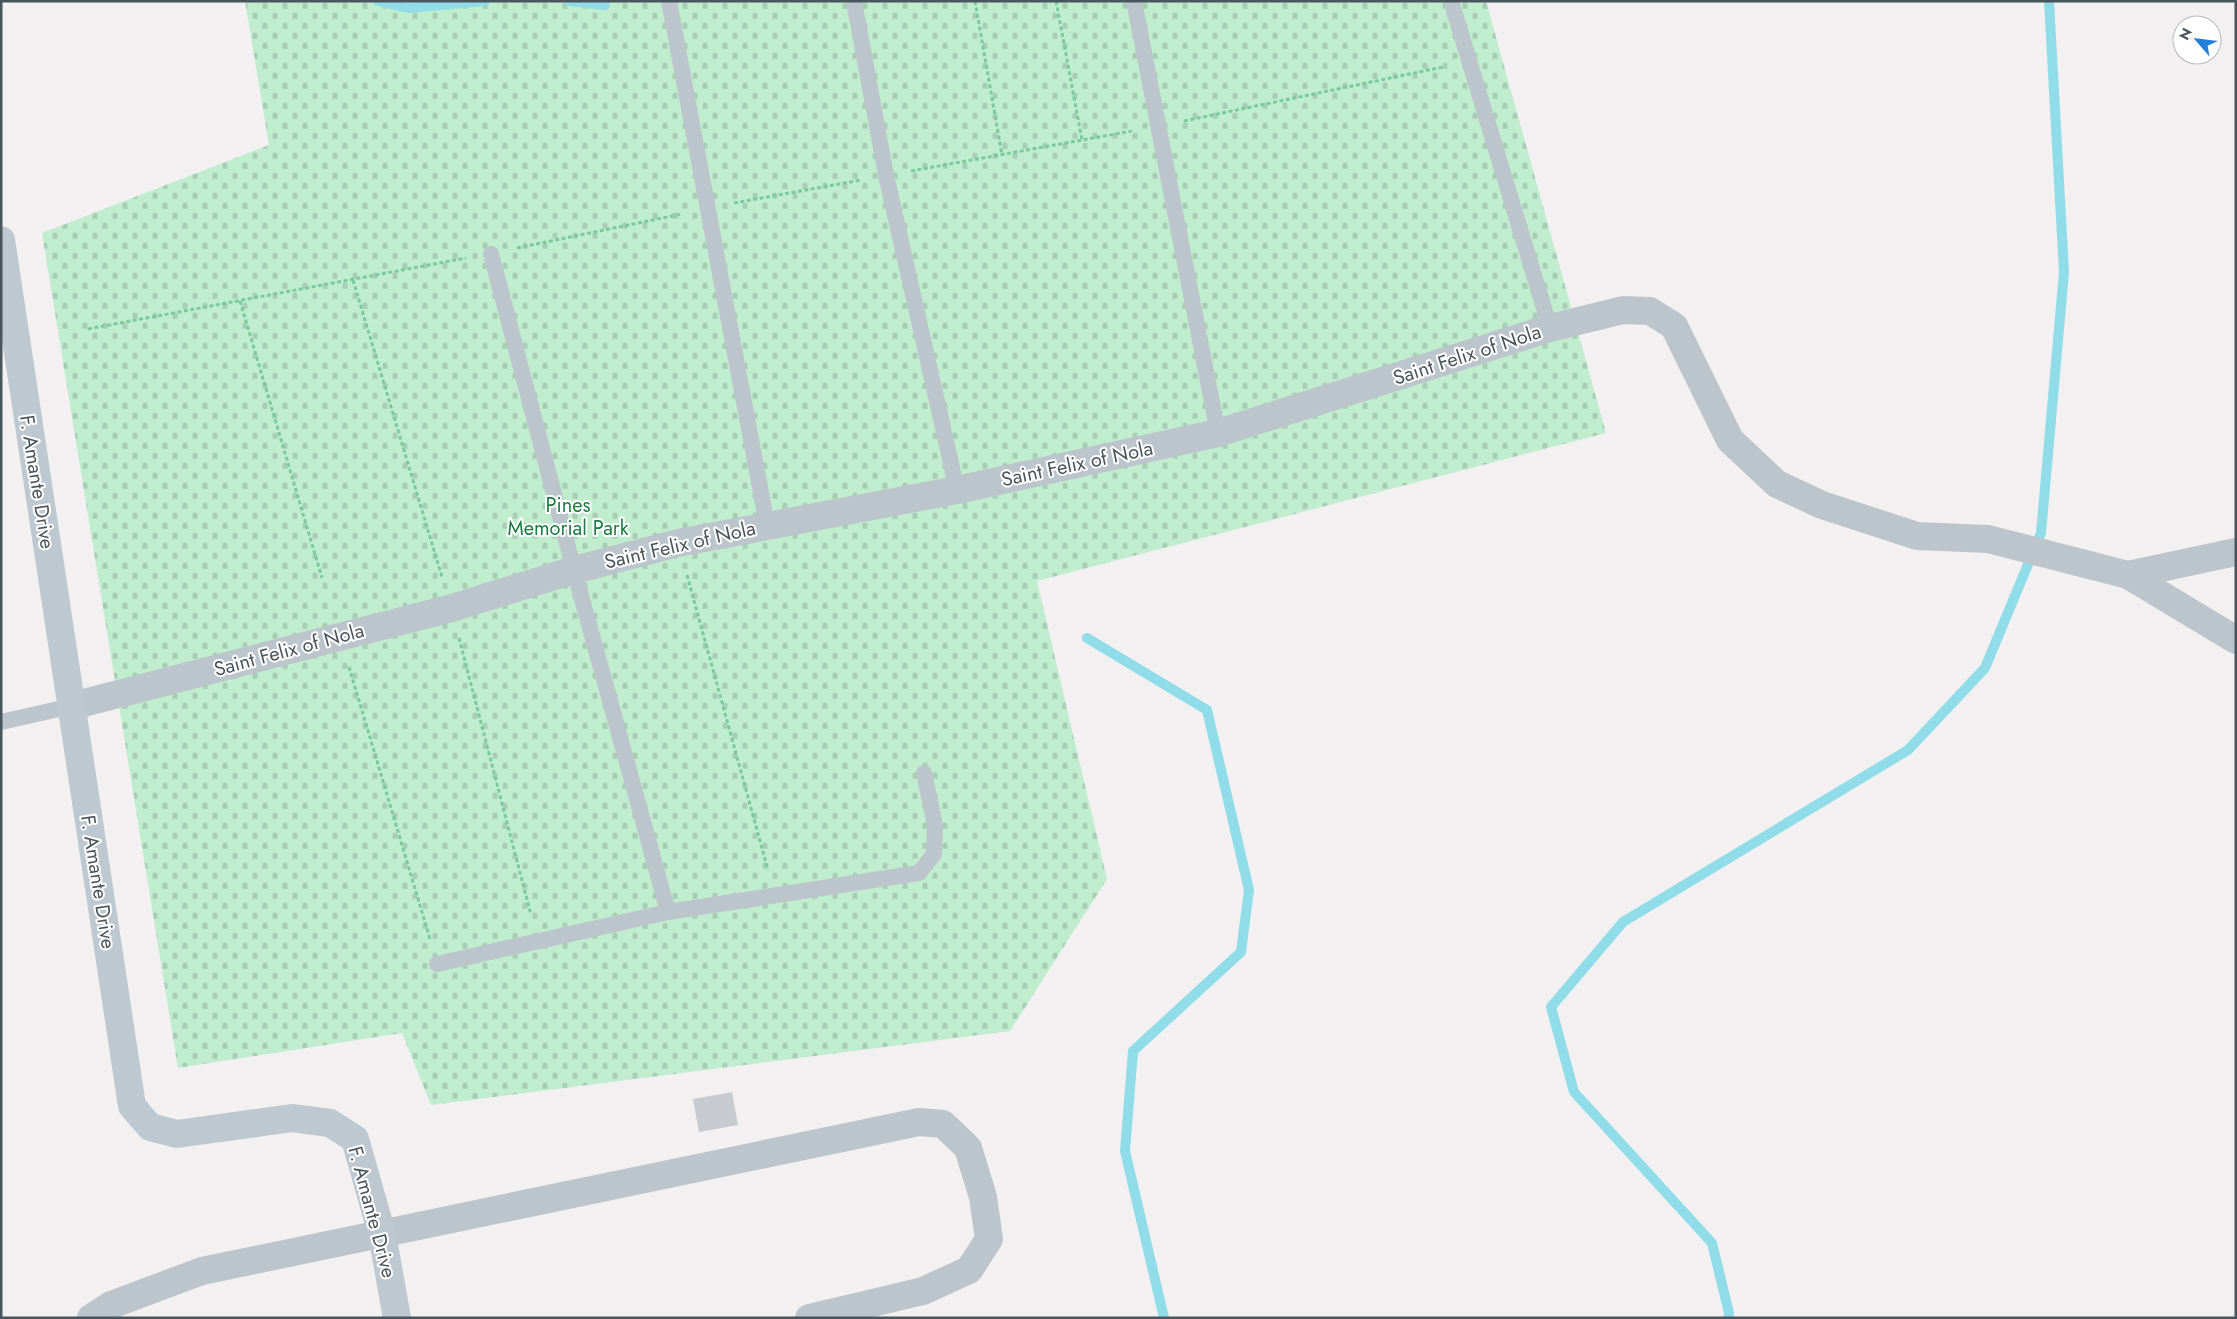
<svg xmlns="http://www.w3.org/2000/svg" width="2237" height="1319" font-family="Jost,sans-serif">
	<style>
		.cemetery { fill: url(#cemetery-stones) }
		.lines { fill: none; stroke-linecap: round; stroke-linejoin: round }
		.stream { stroke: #90dce8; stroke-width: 10 }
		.building { fill: #c7cbcf }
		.path { stroke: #7aca9d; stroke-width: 3; stroke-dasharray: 4 2.5; stroke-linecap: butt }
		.lane { stroke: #bcc5cc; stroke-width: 16 }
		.street { stroke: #bcc5cc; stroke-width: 28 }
		.secondary { stroke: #bdc8d1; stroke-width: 28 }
		.labels { text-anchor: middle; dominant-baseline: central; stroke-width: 4; stroke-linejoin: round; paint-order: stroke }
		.street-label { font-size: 20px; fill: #49555c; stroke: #fff }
		.park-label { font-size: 20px; fill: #1c7b44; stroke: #fff }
	</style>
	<defs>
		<pattern id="cemetery-stones" width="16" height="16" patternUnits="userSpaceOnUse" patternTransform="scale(1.25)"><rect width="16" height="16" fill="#c1edcf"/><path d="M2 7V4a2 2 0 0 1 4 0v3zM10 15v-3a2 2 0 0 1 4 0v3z" fill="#a7cdb4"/></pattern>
	</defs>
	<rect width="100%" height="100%" fill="#f2f0f0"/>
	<polygon class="cemetery" points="245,1 1486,1 1606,433 1037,581 1107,879 1010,1031 431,1105 402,1033 178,1068 42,233 269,145"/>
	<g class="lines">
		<g class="stream">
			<polyline points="378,1 408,8 485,1"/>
			<polyline points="569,1 605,5"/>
			<polyline points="1087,638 1207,710 1249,890 1241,952 1133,1051 1125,1151 1164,1318"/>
			<polyline points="1728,1318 1729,1313 1712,1243 1574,1092 1551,1007 1623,922 1908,750 1985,668 2041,533 2064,272 2049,1"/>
		</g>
	</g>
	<polygon class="building" points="732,1092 738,1125 699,1132 693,1099"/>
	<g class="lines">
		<g class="path">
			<polyline points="975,1 1002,155"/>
			<polyline points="1056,1 1082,140"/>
			<polyline points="1184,121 1443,67"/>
			<polyline points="911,171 1132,131"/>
			<polyline points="734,203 861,180"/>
			<polyline points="517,248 682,214"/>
			<polyline points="353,280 442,577"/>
			<polyline points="240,301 322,578"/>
			<polyline points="88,329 466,258"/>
			<polyline points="687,575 768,870"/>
			<polyline points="459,638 531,915"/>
			<polyline points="349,667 430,939"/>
		</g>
		<g class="lane">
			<polyline points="669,1 767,525"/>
			<polyline points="854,1 886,175 957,490"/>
			<polyline points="1134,1 1218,433"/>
			<polyline points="1451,1 1550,328"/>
			<polyline points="491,254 574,570 668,912"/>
			<polyline points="1,722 72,706"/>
			<polyline points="437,964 668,912 919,873 934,854 935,825 924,773"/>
		</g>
		<g class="street">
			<polyline points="2236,552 2128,575 2236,640"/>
			<polyline points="72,706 452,608 574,570 678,543 957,490 1218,433 1550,328 1623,310 1650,311 1674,326 1730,440 1777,484 1822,505 1917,536 1988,539 2128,575"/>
			<polyline points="91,1318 111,1305 202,1271 919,1122 943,1124 968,1148 983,1197 989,1239 969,1270 923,1291 809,1318"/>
		</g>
		<polyline class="secondary" points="1,240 132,1106 150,1127 177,1134 292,1118 330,1123 355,1139 382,1234 397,1318"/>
	</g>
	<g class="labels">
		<g class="street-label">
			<text transform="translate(1467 355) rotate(-18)">Saint Felix of Nola</text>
			<text transform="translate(1077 464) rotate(-12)">Saint Felix of Nola</text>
			<text transform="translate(37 482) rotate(81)">F. Amante Drive</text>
			<text transform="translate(680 545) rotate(-13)">Saint Felix of Nola</text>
			<text transform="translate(289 650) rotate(-15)">Saint Felix of Nola</text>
			<text transform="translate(98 882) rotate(81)">F. Amante Drive</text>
			<text transform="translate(372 1212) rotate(75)">F. Amante Drive</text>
		</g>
		<g class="park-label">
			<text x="568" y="505">Pines<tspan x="568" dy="23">Memorial Park</tspan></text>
		</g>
	</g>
	<rect width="2237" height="1319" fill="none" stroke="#49555c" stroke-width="5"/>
	<g transform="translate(2197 40) rotate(298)"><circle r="24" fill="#ffffff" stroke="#b6bbbe"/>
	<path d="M0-4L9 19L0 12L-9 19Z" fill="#2280da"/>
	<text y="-8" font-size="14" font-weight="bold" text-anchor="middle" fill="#49555c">N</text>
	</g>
</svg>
